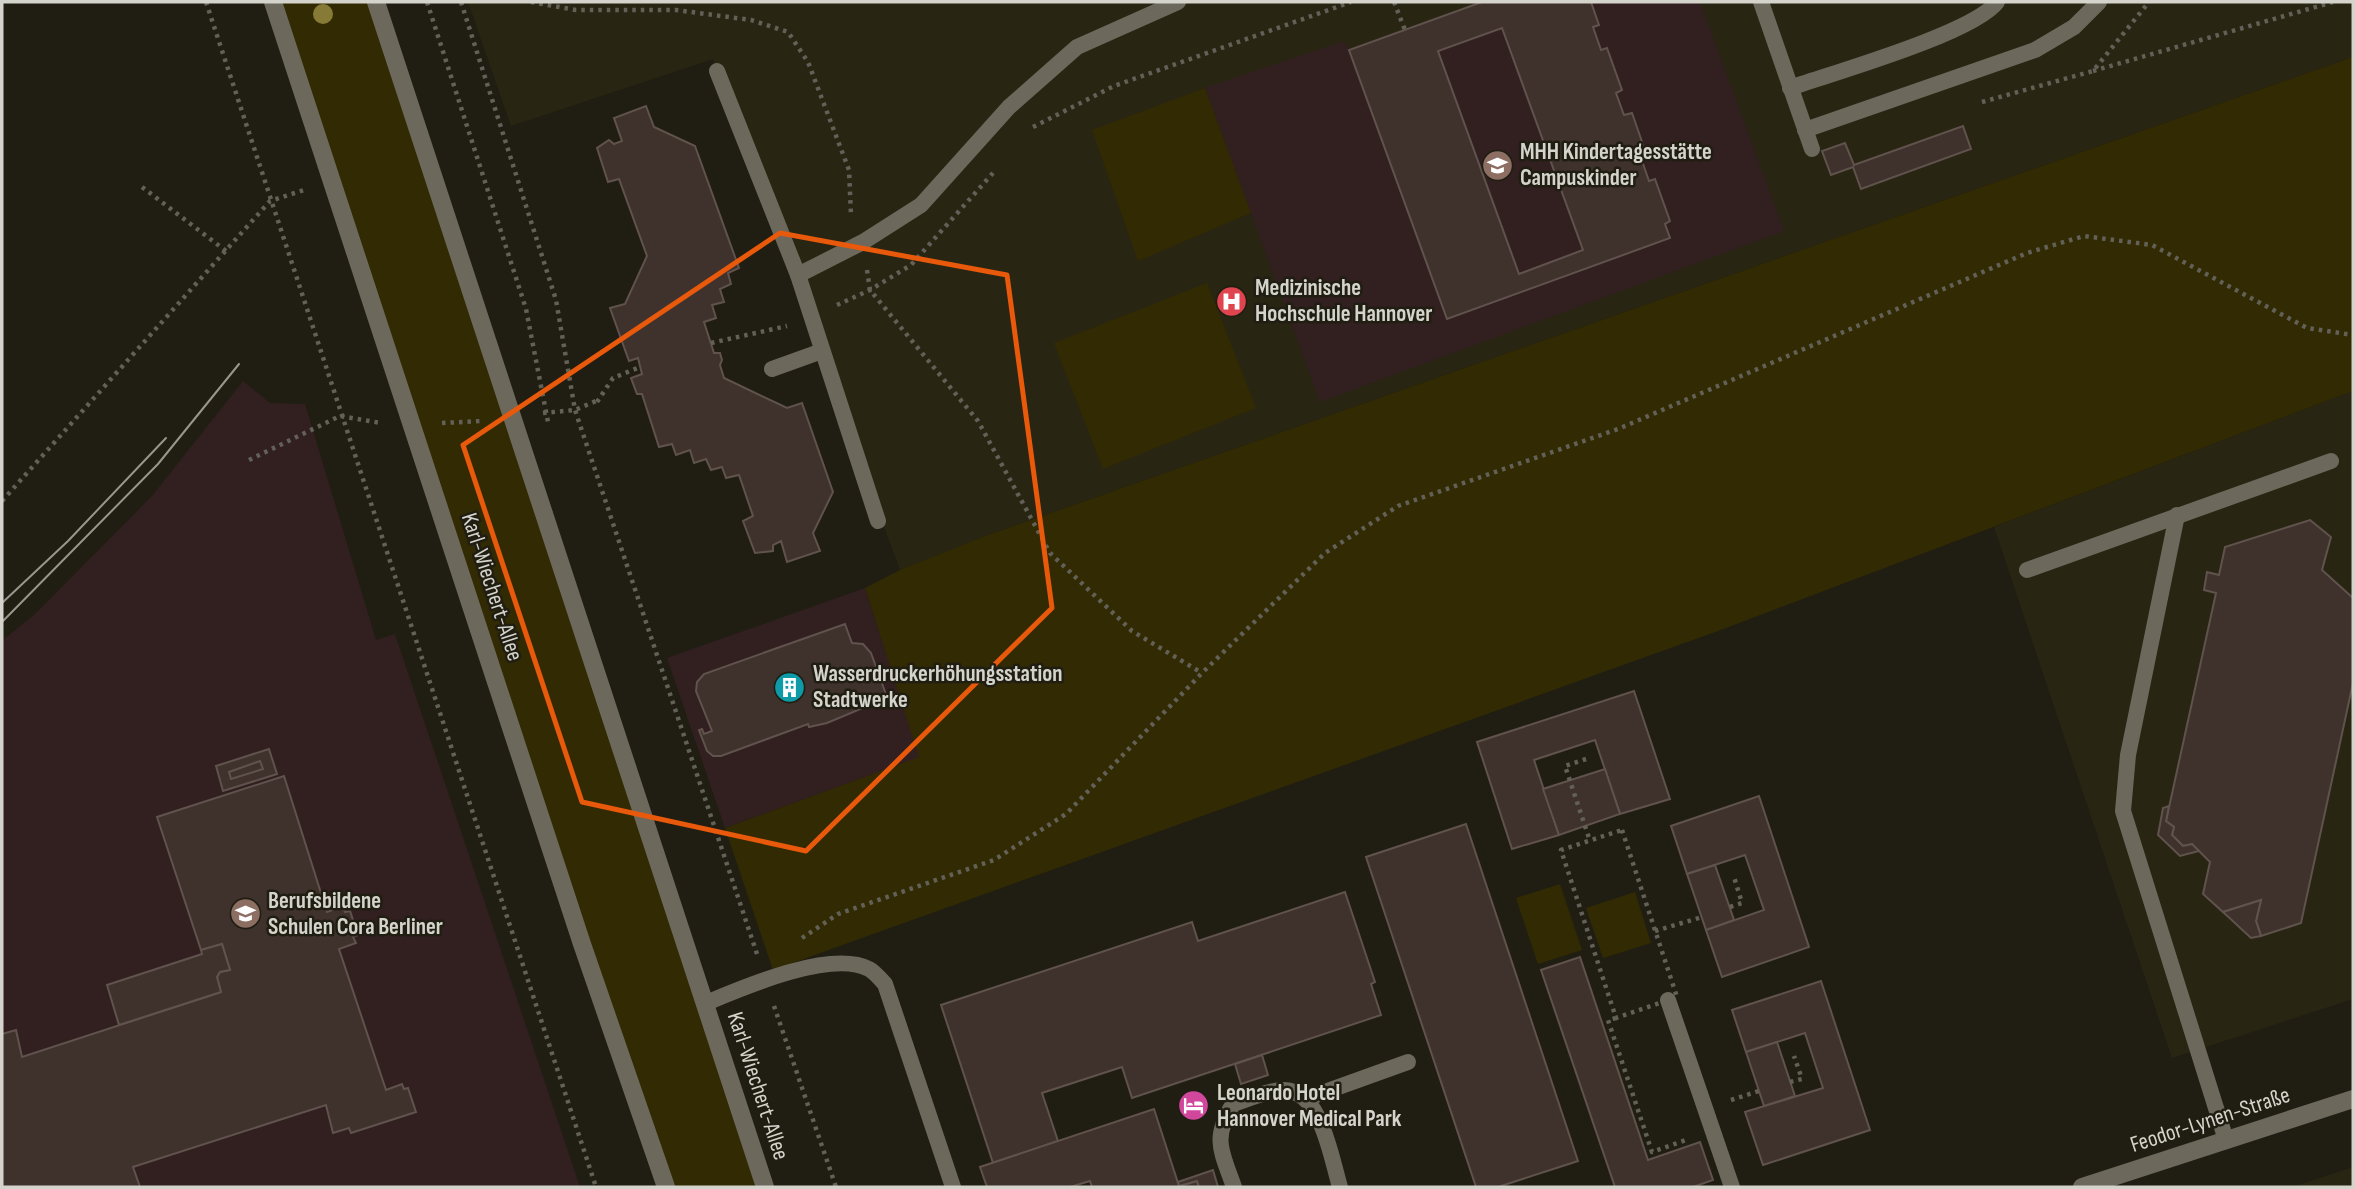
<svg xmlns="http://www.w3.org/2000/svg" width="2355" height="1189" font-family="'Sofia Sans Condensed',sans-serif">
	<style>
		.built { fill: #292513 }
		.industrial { fill: #321f20 }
		.green { fill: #322a03 }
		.building { fill: #3f322d; stroke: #60524c; stroke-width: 2; fill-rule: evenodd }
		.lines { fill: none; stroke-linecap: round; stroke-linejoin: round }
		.path { stroke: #636157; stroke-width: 4.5; stroke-dasharray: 3.5 5; stroke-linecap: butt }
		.lane { stroke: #6c695c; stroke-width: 16 }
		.street { stroke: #6c695c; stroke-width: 18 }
		.secondary { stroke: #6c695c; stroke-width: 18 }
		.tram { stroke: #98968d; stroke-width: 2 }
		.tree { fill: #877a36 }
		.marked { fill: none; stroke: #e8590c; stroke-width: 5; stroke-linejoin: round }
		.labels { text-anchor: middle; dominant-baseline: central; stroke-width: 5; stroke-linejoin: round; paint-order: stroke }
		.poi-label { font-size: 23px; font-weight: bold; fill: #d5d4cc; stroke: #201e12; text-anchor: start }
		.street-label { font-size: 23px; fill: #d5d4cc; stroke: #201e12 }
	</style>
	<rect width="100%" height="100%" fill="#201e12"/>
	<g class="built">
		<polygon points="468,2 2353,2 2353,57 985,536 900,570 713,59 511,126"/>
		<polygon points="2353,391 2353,999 2172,1058 1994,527"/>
		<polygon points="2353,1167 2353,1187 2293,1187"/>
	</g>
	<g class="industrial">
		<polygon points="1482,2 1700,2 1784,231 1320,402 1205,88 1344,41 1349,50"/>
		<polygon points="243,381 270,403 305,404 376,640 395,634 580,1187 2,1187 2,641 36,613 152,496"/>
		<polygon points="865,588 920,757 725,828 667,658"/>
	</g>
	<g class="green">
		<polygon points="273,2 376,2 766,1187 668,1187"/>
		<polygon points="2353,57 2353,391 1718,631 773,970 725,828 919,757 865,588 900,570 985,536"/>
		<polygon points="1205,88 1251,213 1138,261 1092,130"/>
		<polygon points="1207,283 1256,408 1103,469 1054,343"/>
		<polygon points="1560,884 1582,950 1538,964 1516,898"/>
		<polygon points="1635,892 1651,943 1603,958 1586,908"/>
	</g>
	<g class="building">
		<path d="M 1482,2 L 1591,2 L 1599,25 L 1593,27 L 1601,50 L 1607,48 L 1622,90 L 1616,93 L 1624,115 L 1632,113 L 1647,156 L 1641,158 L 1649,181 L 1655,179 L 1670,221 L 1665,224 L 1670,238 L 1447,319 L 1349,50 ZM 1502,28 L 1583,250 L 1519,274 L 1438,51 Z"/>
		<polygon points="646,106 654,127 695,146 739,268 728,273 731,284 720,289 724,302 712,305 716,318 704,322 714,353 720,353 722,360 720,365 724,378 787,408 802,403 833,492 813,533 820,551 787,562 781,541 773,545 773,551 755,553 743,521 753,516 739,475 726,478 722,467 711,470 706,459 694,463 690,450 676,455 672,444 659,447 642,394 637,394 631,378 642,374 638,358 629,361 610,308 625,304 647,256 619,179 608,182 597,148 609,140 614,144 622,141 614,118"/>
		<polygon points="1963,126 1971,149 1861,189 1853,167 1831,175 1822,151 1845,143 1854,165"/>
		<polygon points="2310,520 2331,537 2322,570 2353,598 2353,683 2301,923 2261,936 2256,921 2261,900 2223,912 2203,894 2210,862 2192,844 2183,846 2172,835 2174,827 2166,821 2216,593 2204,590 2207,572 2219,575 2225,547"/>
		<polygon points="845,624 852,643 863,644 871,653 888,700 884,701 883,698 871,701 863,708 827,723 809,727 808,724 721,756 713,756 707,751 699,730 702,729 704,734 712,731 696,691 697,682 704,674"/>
		<polygon points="1634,691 1670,799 1620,814 1595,740 1534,760 1559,835 1512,849 1477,742"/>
		<polygon points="269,749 277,774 223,791 216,766"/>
		<polygon points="260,761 263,769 231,779 229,772"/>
		<polygon points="1605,769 1620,814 1559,835 1543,789"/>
		<polygon points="284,776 327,912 343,906 345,912 350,911 358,935 353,937 356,943 339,949 386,1090 402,1084 404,1089 408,1088 416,1112 351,1133 349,1128 333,1133 326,1105 136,1166 133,1167 140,1187 2,1187 2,1034 16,1030 22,1057 221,992 217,977 220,972 230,970 222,944 201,950 157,817"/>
		<polygon points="1759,796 1809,947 1722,977 1706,930 1764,910 1745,855 1687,874 1671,826"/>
		<polygon points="2169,806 2166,821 2174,827 2172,835 2183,846 2192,844 2199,851 2180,856 2158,835 2163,808"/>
		<polygon points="1466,824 1578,1161 1498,1187 1476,1187 1366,857"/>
		<polygon points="1715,865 1734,920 1706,930 1687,874"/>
		<polygon points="1345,892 1375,982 1371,984 1381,1015 1132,1098 1122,1067 1042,1093 1058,1141 993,1163 941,1005 1192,922 1198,941"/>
		<polygon points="2261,900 2256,921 2261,936 2251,938 2223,912"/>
		<polygon points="222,944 230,970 220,972 217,977 221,992 119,1025 107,985 202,954 201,950"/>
		<polygon points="1580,957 1648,1160 1700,1142 1713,1180 1693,1187 1615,1187 1541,970"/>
		<polygon points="1821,981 1870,1130 1763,1165 1745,1112 1823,1088 1805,1033 1746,1052 1732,1010"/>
		<polygon points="1777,1042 1795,1096 1764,1106 1746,1052"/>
		<polygon points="1262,1055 1268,1075 1241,1084 1235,1064"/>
		<polygon points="1154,1109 1179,1186 1197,1181 1199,1187 1092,1187 1090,1181 1070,1187 987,1187 980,1167"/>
		<polygon points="1213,1170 1218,1187 1199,1187 1197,1181 1179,1186 1178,1182"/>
	</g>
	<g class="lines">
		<g class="path">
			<polyline points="206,2 596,1187"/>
			<polyline points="427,2 526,309 548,422"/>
			<polyline points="461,2 556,300 575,410 757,954"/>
			<polyline points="531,2 576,10 676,10 751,20 788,32 808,62 849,170 851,215"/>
			<polyline points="1394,2 1405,30"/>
			<polyline points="2093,71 2333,2"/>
			<polyline points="1982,102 2093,71 2149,2"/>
			<polyline points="1033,127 1114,86 1351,2"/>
			<polyline points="142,187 226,251"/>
			<polyline points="867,270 870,290 978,421 1050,553 1132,631 1202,673"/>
			<polyline points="837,305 870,290 911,265 993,173"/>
			<polyline points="711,343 787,326"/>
			<polyline points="597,402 613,378 640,367"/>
			<polyline points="543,413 575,410 596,401"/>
			<polyline points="442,423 482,421"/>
			<polyline points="249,460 340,416 381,423"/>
			<polyline points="2,501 270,201 304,190"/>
			<polyline points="1586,759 1565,766 1590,841"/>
			<polygon points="1622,830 1677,997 1616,1018 1561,850"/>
			<polyline points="1730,907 1742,903 1734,877"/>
			<polyline points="1655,931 1702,917"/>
			<polyline points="802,938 838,914 994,860 1066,814 1202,673 1325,553 1398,506 1618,429 2027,253 2084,236 2152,245 2307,328 2353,335"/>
			<polyline points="774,1006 836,1187"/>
			<polyline points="1616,1018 1608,1020 1652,1152 1686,1140"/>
			<polyline points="1790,1082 1802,1079 1794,1056"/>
			<polyline points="1731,1100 1759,1091"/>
		</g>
		<g class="lane">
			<polyline points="1761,2 1812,149"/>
			<polyline points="717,71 798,275 878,521"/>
			<path d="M 1790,88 C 1833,73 1974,33 1997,2"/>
			<polyline points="1805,130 2035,50 2074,27 2099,2"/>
			<polyline points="798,275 863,242 921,205 1009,107 1077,47 1178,2"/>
			<polyline points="772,369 822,351"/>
			<polyline points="2177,515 2128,755 2123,811 2226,1140"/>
			<polyline points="2027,570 2331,461"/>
			<polyline points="1668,1000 1732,1187"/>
			<path d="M 706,1003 C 742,988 831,949 869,969 C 875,972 880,979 885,984 L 953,1187"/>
			<polyline points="1308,1098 1408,1062"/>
			<path d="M 1234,1187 C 1221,1150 1212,1139 1233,1104 C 1248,1099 1266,1091 1282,1090 C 1321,1088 1331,1158 1340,1187"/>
		</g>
		<polyline class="street" points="2082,1187 2353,1099"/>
		<g class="secondary">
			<polyline points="273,2 582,944 666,1187"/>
			<polyline points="376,2 765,1187"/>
		</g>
		<g class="tram">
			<polyline points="2,603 68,541 166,438"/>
			<polyline points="2,622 158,464 239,364"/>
		</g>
	</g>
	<circle class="tree" cx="323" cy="14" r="10"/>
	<path class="marked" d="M 780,233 L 1007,275 L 1052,608 L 806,851 L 582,802 L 463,445 Z"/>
	<defs>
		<symbol id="school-disc" viewBox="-11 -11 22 22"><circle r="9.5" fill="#8d6e63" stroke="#201e12"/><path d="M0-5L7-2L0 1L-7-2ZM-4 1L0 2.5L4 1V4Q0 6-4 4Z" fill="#fff"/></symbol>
		<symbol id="hospital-disc" viewBox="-11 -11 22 22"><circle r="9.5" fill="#e0444e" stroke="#201e12"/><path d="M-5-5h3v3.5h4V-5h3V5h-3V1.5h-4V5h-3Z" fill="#fff"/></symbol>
		<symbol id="building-disc" viewBox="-11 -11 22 22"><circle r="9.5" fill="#0f9aa8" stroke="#201e12"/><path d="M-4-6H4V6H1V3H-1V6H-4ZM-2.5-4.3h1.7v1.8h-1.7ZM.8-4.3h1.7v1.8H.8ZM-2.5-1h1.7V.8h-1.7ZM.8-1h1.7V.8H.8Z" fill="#fff"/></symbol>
		<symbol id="university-disc" viewBox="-11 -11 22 22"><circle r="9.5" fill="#8d6e63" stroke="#201e12"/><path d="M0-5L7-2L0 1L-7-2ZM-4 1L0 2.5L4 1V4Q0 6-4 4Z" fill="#fff"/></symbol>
		<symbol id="hotel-disc" viewBox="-11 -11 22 22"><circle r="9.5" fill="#d1479c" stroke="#201e12"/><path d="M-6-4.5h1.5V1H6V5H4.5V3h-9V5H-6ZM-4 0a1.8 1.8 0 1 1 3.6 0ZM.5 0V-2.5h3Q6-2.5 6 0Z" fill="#fff"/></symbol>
	</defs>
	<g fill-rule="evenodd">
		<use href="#school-disc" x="1480" y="148" width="35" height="35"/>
		<use href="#hospital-disc" x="1214" y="284" width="35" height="35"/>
		<use href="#building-disc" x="772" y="670" width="35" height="35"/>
		<use href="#university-disc" x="228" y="896" width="35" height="35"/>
		<use href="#hotel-disc" x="1176" y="1088" width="35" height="35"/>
	</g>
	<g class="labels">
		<g class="poi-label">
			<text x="1520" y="152">MHH Kindertagesstätte<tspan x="1520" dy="26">Campuskinder</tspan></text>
			<text x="1255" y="288">Medizinische<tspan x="1255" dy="26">Hochschule Hannover</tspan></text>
			<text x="813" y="674">Wasserdruckerhöhungsstation<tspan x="813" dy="26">Stadtwerke</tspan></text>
			<text x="268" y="901">Berufsbildene<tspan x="268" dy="26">Schulen Cora Berliner</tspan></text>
			<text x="1217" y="1093">Leonardo Hotel<tspan x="1217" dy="26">Hannover Medical Park</tspan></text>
		</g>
		<g class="street-label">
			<text transform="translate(492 587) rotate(72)">Karl-Wiechert-Allee</text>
			<text transform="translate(758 1086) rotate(72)">Karl-Wiechert-Allee</text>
			<text transform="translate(2210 1120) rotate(-18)">Feodor-Lynen-Straße</text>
		</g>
	</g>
	<rect width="2355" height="1189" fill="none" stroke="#d5d4cc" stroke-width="7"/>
</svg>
